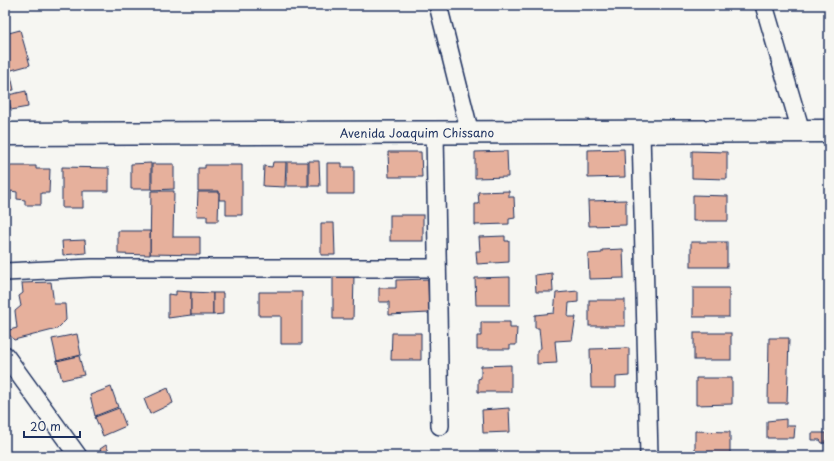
<svg xmlns="http://www.w3.org/2000/svg" width="834" height="461" font-family="'Playpen Sans',sans-serif">
	<style>
		.building { fill: #e6b09c; stroke: #1b2f5e }
		.lines { fill: none; stroke-linecap: round; stroke-linejoin: round }
		.street-casing { stroke: #1b2f5e; stroke-width: 20 }
		.secondary-casing { stroke: #1b2f5e; stroke-width: 25 }
		.street { stroke: #f6f6f2; stroke-width: 17 }
		.secondary { stroke: #f6f6f2; stroke-width: 22 }
		.labels { text-anchor: middle; dominant-baseline: central; stroke-width: 3; stroke-linejoin: round; paint-order: stroke }
		.street-label { font-size: 12px; fill: #1b2f5e; stroke: #f6f6f2 }
	</style>
	<rect width="100%" height="100%" fill="#f6f6f2"/>
	<filter id="ink" filterUnits="userSpaceOnUse"><feTurbulence type="fractalNoise" baseFrequency=".025" numOctaves="2"/><feDisplacementMap in="SourceGraphic" scale="8" xChannelSelector="R" yChannelSelector="G"/><feConvolveMatrix kernelMatrix="1 2 1 2 8 2 1 2 1" color-interpolation-filters="sRGB"/></filter>
	<g filter="url(#ink)">
		<g class="building">
			<polygon points="20,30 30,65 8,71 5,58 5,34"/>
			<polygon points="11,76 14,90 5,91 5,77"/>
			<polygon points="26,91 28,107 11,110 8,95"/>
			<polygon points="624,149 625,177 588,178 588,150"/>
			<polygon points="507,151 508,177 475,178 475,152"/>
			<polygon points="692,151 727,152 727,179 692,178"/>
			<polygon points="388,152 421,152 422,177 389,177"/>
			<polygon points="309,161 319,161 320,186 309,186"/>
			<polygon points="273,162 286,162 285,187 263,186 264,166 272,167"/>
			<rect x="287" y="162" width="21" height="24"/>
			<polygon points="151,163 151,189 131,189 131,164"/>
			<polygon points="327,163 342,163 342,167 354,167 354,194 327,194"/>
			<polygon points="152,164 174,164 174,189 152,190"/>
			<polygon points="205,165 242,165 242,215 226,215 226,200 219,200 219,191 198,191 198,168 205,168"/>
			<polygon points="5,166 36,166 36,169 50,169 49,193 41,193 41,205 25,205 25,200 17,199 17,192 11,191 11,200 5,200"/>
			<polygon points="62,167 109,168 109,191 83,191 83,208 62,208"/>
			<polygon points="151,191 174,191 173,237 200,237 200,255 150,254"/>
			<polygon points="509,191 509,197 514,197 515,218 509,219 509,224 475,225 475,204 479,204 478,192"/>
			<polygon points="198,192 219,192 218,221 207,221 207,216 197,216"/>
			<polygon points="693,195 728,196 728,221 693,221"/>
			<polygon points="626,200 626,225 589,226 588,201"/>
			<rect x="390" y="215" width="33" height="26"/>
			<polygon points="321,223 334,223 335,255 321,255"/>
			<polygon points="118,231 150,231 150,255 118,254"/>
			<polygon points="505,236 505,241 509,241 509,262 477,264 476,251 480,251 479,237"/>
			<polygon points="85,240 86,253 63,255 62,241"/>
			<rect x="691" y="242" width="36" height="25"/>
			<polygon points="623,249 624,278 589,279 588,254 602,253 602,250"/>
			<polygon points="552,273 553,292 536,292 535,275"/>
			<polygon points="333,275 354,275 353,319 333,319"/>
			<polygon points="510,277 510,305 476,305 475,278"/>
			<polygon points="428,279 429,313 389,315 389,302 379,302 379,288 396,288 396,280"/>
			<polygon points="51,282 54,304 65,304 66,320 57,329 14,340 6,331 17,328 15,311 21,306 19,296 23,293 22,283"/>
			<rect x="693" y="288" width="36" height="29"/>
			<polygon points="176,291 191,292 191,315 168,318 168,294 176,295"/>
			<polygon points="578,291 578,302 569,303 568,317 576,317 572,340 555,341 557,363 537,364 537,350 541,348 539,328 535,328 535,315 554,313 556,293"/>
			<polygon points="191,292 213,293 213,315 191,315"/>
			<polygon points="259,292 302,292 302,344 281,344 281,316 259,316"/>
			<polygon points="213,293 223,293 223,314 213,315"/>
			<rect x="589" y="300" width="36" height="26"/>
			<polygon points="481,322 510,322 510,328 517,328 516,345 510,345 510,349 477,349 477,336 481,336"/>
			<polygon points="392,333 421,333 421,360 391,360"/>
			<rect x="694" y="333" width="37" height="27"/>
			<polygon points="77,334 81,355 57,361 52,339"/>
			<polygon points="769,338 789,338 787,403 768,403"/>
			<polygon points="629,348 629,376 616,377 616,388 591,388 590,349"/>
			<polygon points="79,356 84,375 62,380 57,361"/>
			<polygon points="511,365 511,392 478,392 478,379 481,378 481,366"/>
			<polygon points="696,378 732,378 732,404 696,405"/>
			<polygon points="111,387 118,407 95,416 90,395"/>
			<polygon points="168,388 173,403 150,414 144,399"/>
			<polygon points="119,408 126,426 103,436 95,417"/>
			<polygon points="509,408 510,432 483,433 482,410"/>
			<polygon points="786,419 786,426 795,426 794,438 767,438 767,421"/>
			<polygon points="695,431 730,432 730,456 695,456"/>
			<polygon points="812,433 826,433 826,443 822,443 820,440 812,440"/>
			<polygon points="106,445 110,454 103,456 100,449"/>
		</g>
		<g class="lines">
			<defs>
				<g id="street">
					<polyline points="438,5 470,133"/>
					<polyline points="764,5 801,131"/>
					<polyline points="641,132 649,456"/>
					<polyline points="435,133 440,426"/>
					<polyline points="5,272 91,268 437,268"/>
					<polyline points="5,355 78,456"/>
				</g>
				<g id="secondary">
					<path id="s1" d="M 5,134 L 829,131"/>
				</g>
			</defs>
			<use href="#street" class="street-casing"/>
			<use href="#secondary" class="secondary-casing"/>
			<use href="#street" class="street"/>
			<use href="#secondary" class="secondary"/>
		</g>
	</g>
	<g class="labels">
		<g class="street-label">
			<text stroke="none"><textPath href="#s1" startOffset="412">Avenida Joaquim Chissano</textPath></text>
		</g>
	</g>
	<rect width="834" height="461" fill="none" stroke="#f6f6f2" stroke-width="20"/>
	<rect x="10" y="10" width="814" height="441" fill="none" stroke="#1b2f5e" stroke-width="1.5" filter="url(#ink)"/>
	<path d="M24 431v6h56v-6" fill="none" stroke="#1b2f5e" stroke-width="2"/>
	<text x="30" y="431" font-size="12" fill="#1b2f5e" stroke="#f6f6f2" stroke-width="3" paint-order="stroke">20 m</text>
</svg>
